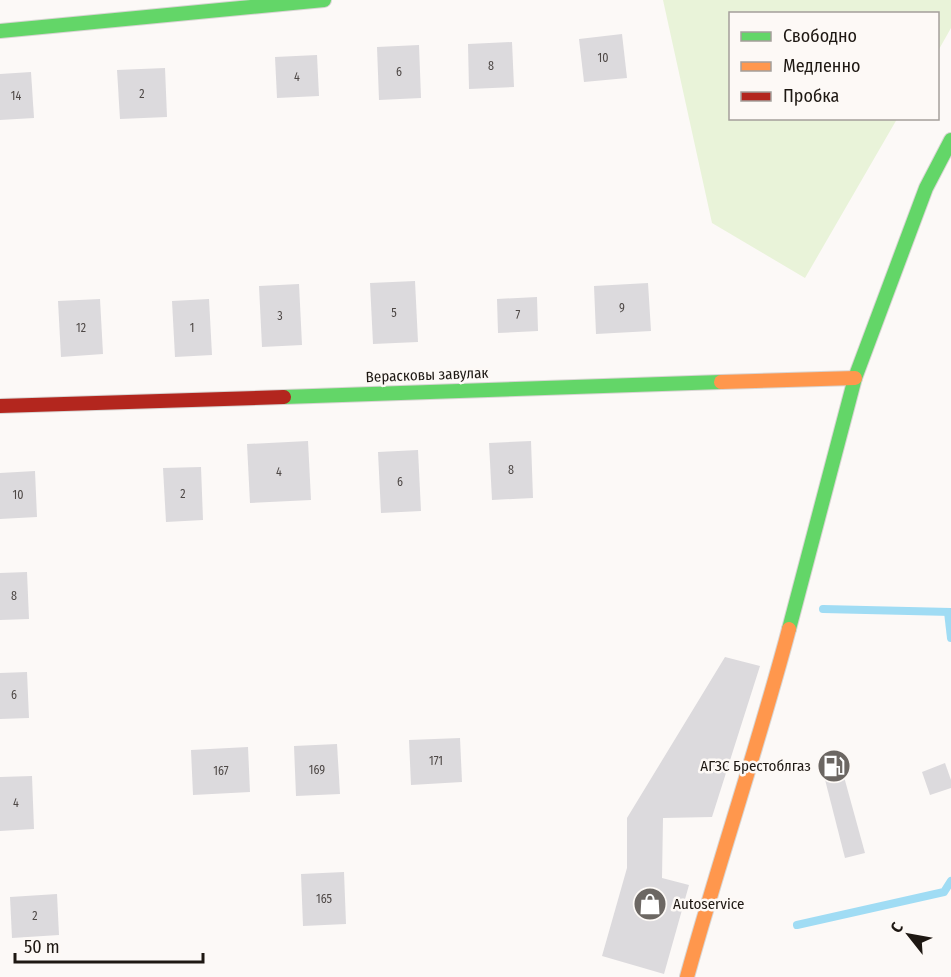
<svg xmlns="http://www.w3.org/2000/svg" width="951" height="977" font-family="'Fira Sans Condensed',sans-serif">
	<style>
		.green { fill: #e9f3d9 }
		.lines { fill: none; stroke-linecap: round; stroke-linejoin: round }
		.stream { stroke: #a0dcf4; stroke-width: 8 }
		.building { fill: #dcdadd }
		.fast-casing { stroke: #d8d5d3; stroke-width: 16 }
		.slow-casing { stroke: #d8d5d3; stroke-width: 16 }
		.jam-casing { stroke: #d8d5d3; stroke-width: 16 }
		.fast { stroke: #63d668; stroke-width: 14 }
		.slow { stroke: #ff974d; stroke-width: 14 }
		.jam { stroke: #b3261e; stroke-width: 14 }
		.labels { text-anchor: middle; dominant-baseline: central; stroke-width: 5; stroke-linejoin: round; paint-order: stroke }
		.number-label { font-size: 12px; fill: #4e4846 }
		.street-label { font-size: 15px; fill: #1e1813; stroke: #fdf9f6 }
		.poi-label { font-size: 15px; fill: #1e1813; stroke: #fdf9f6; text-anchor: end }
	</style>
	<rect width="100%" height="100%" fill="#fcf9f7"/>
	<polygon class="green" points="663,0 951,0 951,28 938,51 938,14 730,14 730,118 897,119 805,278 712,223"/>
	<g class="lines">
		<g class="stream">
			<polyline points="823,609 951,612"/>
			<polyline points="948,612 951,638"/>
			<polyline points="797,925 944,892 951,881"/>
		</g>
	</g>
	<g class="building">
		<polygon points="622,34 627,78 584,82 579,39"/>
		<polygon points="512,42 514,87 469,89 468,44"/>
		<polygon points="419,45 421,98 379,100 377,47"/>
		<polygon points="317,55 319,96 277,98 275,57"/>
		<polygon points="165,68 167,117 120,119 117,70"/>
		<polygon points="31,72 34,118 0,120 0,74"/>
		<polygon points="415,281 418,342 373,344 370,283"/>
		<polygon points="648,283 651,331 596,334 594,286"/>
		<polygon points="299,284 302,345 262,347 259,286"/>
		<polygon points="537,297 538,331 498,333 497,299"/>
		<polygon points="100,299 103,354 61,357 58,301"/>
		<polygon points="209,299 212,355 175,357 172,301"/>
		<polygon points="308,441 311,500 250,503 247,444"/>
		<polygon points="531,441 533,498 492,500 489,443"/>
		<polygon points="418,450 421,511 381,513 378,452"/>
		<polygon points="201,467 203,520 166,522 163,468"/>
		<polygon points="35,471 37,517 0,519 0,473"/>
		<polygon points="27,572 29,619 0,620 0,573"/>
		<polygon points="725,657 760,666 712,817 663,818 662,878 689,885 664,974 602,956 627,868 627,818"/>
		<polygon points="27,672 29,718 0,719 0,673"/>
		<polygon points="460,738 462,782 411,785 409,740"/>
		<polygon points="337,744 340,794 296,796 294,746"/>
		<polygon points="248,747 250,792 193,795 191,750"/>
		<polygon points="838,755 865,853 845,858 820,760"/>
		<polygon points="945,763 951,780 951,788 930,795 922,772"/>
		<polygon points="32,776 34,829 0,831 0,777"/>
		<polygon points="344,872 346,924 303,926 301,874"/>
		<polygon points="57,894 59,935 12,938 10,897"/>
	</g>
	<g class="lines">
		<defs>
			<g id="fast">
				<polyline points="0,31 324,0"/>
				<polyline points="284,397 721,382"/>
				<polyline points="789,629 855,378 926,188 951,140"/>
			</g>
			<g id="slow">
				<polyline points="721,382 855,378"/>
				<path d="M 687,977 C 719,861 758,746 789,629"/>
			</g>
			<polyline id="jam" points="0,406 284,397"/>
		</defs>
		<use href="#fast" class="fast-casing"/>
		<use href="#slow" class="slow-casing"/>
		<use href="#jam" class="jam-casing"/>
		<use href="#fast" class="fast"/>
		<use href="#slow" class="slow"/>
		<use href="#jam" class="jam"/>
	</g>
	<defs>
		<symbol id="fuel-disc" viewBox="-11 -11 22 22"><circle r="9.5" fill="#6c6763" stroke="#fdf9f6"/><path d="M-5.5-6h7V0h2V4h1.3V-2.5L3-4.5l.8-.8L6-3V5H2.5V1h-1V6h-7ZM-4.2-4.7v3.2H.2V-4.7Z" fill="#fff"/></symbol>
		<symbol id="shop-disc" viewBox="-11 -11 22 22"><circle r="9.5" fill="#6c6763" stroke="#fdf9f6"/><path d="M-5-2.5h2.3a2.7 3.5 0 0 1 5.4 0H5L5.5 6h-11ZM-1.5-2.5h3a1.5 2.3 0 0 0-3 0Z" fill="#fff"/></symbol>
	</defs>
	<g fill-rule="evenodd">
		<use href="#fuel-disc" x="815" y="747" width="38" height="38"/>
		<use href="#shop-disc" x="631" y="885" width="38" height="38"/>
	</g>
	<g class="labels">
		<g class="number-label">
			<text x="603" y="58">10</text>
			<text x="491" y="66">8</text>
			<text x="399" y="72">6</text>
			<text x="297" y="77">4</text>
			<text x="142" y="94">2</text>
			<text x="16" y="96">14</text>
			<text x="622" y="308">9</text>
			<text x="394" y="313">5</text>
			<text x="518" y="315">7</text>
			<text x="280" y="316">3</text>
			<text x="81" y="328">12</text>
			<text x="192" y="328">1</text>
			<text x="511" y="470">8</text>
			<text x="279" y="472">4</text>
			<text x="400" y="482">6</text>
			<text x="183" y="494">2</text>
			<text x="18" y="495">10</text>
			<text x="14" y="596">8</text>
			<text x="14" y="695">6</text>
			<text x="436" y="761">171</text>
			<text x="317" y="770">169</text>
			<text x="221" y="771">167</text>
			<text x="16" y="803">4</text>
			<text x="324" y="899">165</text>
			<text x="35" y="916">2</text>
		</g>
		<g class="street-label">
			<text transform="translate(427 375) rotate(-2)">Верасковы завулак</text>
		</g>
		<g class="poi-label">
			<text x="811" y="766">АГЗС Брестоблгаз</text>
			<text x="673" y="904" text-anchor="start">Autoservice</text>
		</g>
	</g>
	<rect x="729" y="12" width="210" height="108" fill="#fdf9f6" stroke="#a49f9b" stroke-width="1.5"/>
	<rect x="741" y="32" width="30" height="9" fill="#63d668" stroke="#a49f9b" stroke-width="1.5"/>
	<text x="783" y="42" font-size="18" fill="#1e1813">Свободно</text>
	<rect x="741" y="62" width="30" height="9" fill="#ff974d" stroke="#a49f9b" stroke-width="1.5"/>
	<text x="783" y="72" font-size="18" fill="#1e1813">Медленно</text>
	<rect x="741" y="92" width="30" height="9" fill="#b3261e" stroke="#a49f9b" stroke-width="1.5"/>
	<text x="783" y="102" font-size="18" fill="#1e1813">Пробка</text>
	<g transform="translate(909 935) rotate(301)" stroke="#fdf9f6" stroke-width="4.5" paint-order="stroke">
	<path d="M0-4.5L10 22L0 15L-10 22Z" fill="#1e1813"/>
	<text y="-9" font-size="16" font-weight="bold" text-anchor="middle" fill="#1e1813">С</text>
	</g>
	<path d="M15 953v9h188v-9" fill="none" stroke="#1e1813" stroke-width="3"/>
	<text x="24" y="953" font-size="18" fill="#1e1813" stroke="#fdf9f6" stroke-width="4.5" paint-order="stroke">50 m</text>
</svg>
